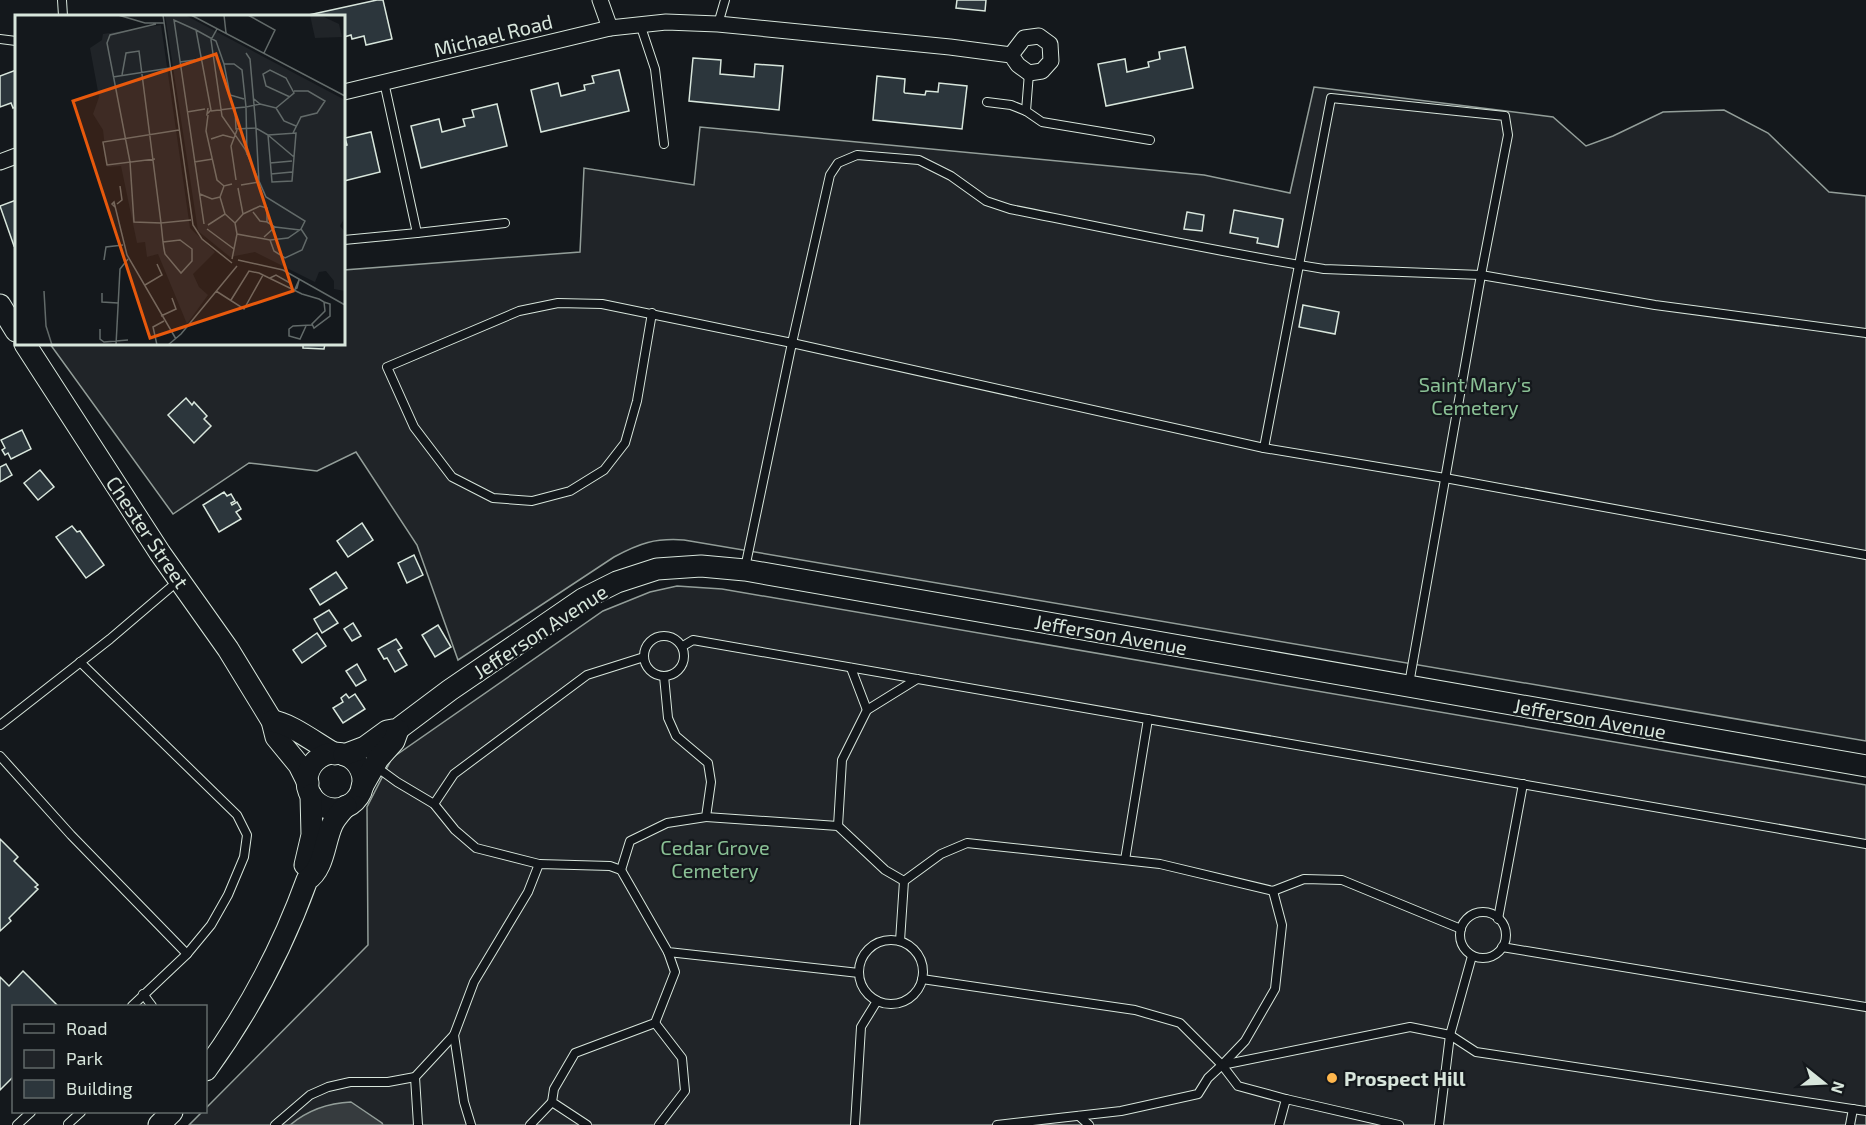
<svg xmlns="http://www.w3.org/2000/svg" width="1866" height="1125" font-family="'Exo 2',sans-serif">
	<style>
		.green { fill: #202428; stroke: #939e99; stroke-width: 1.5 }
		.water { fill: #363b3e; stroke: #939e99; stroke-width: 1.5 }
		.building { fill: #2c363c; stroke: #d8e6dc; stroke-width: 1.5 }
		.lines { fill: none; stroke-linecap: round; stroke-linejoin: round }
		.lane-casing { stroke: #d8e6dc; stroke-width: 10 }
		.street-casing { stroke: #d8e6dc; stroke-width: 17 }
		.secondary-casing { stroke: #d8e6dc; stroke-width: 23 }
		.lane { stroke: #14181c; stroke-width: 8 }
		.street { stroke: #14181c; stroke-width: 15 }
		.secondary { stroke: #14181c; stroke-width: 21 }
		.poi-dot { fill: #ffb74d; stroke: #14181c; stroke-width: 2 }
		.labels { text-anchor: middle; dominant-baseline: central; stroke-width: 4.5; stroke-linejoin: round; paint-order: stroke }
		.street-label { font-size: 20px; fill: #d8e6dc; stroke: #14181c }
		.park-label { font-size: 20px; fill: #8ac095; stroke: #14181c }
		.poi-label { font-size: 20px; font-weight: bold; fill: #d8e6dc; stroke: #14181c; text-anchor: start }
		.inset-road { fill: none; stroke: #626a69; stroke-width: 1.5 }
		.view { fill: #e8590c; fill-opacity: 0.15; stroke: #e8590c; stroke-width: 3 }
		.inset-edge { fill: none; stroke: #d8e6dc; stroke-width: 3 }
	</style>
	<rect width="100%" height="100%" fill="#14181c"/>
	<g class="green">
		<path d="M 1314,87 L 1553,117 L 1586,146 L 1613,136 L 1663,112 L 1724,110 L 1768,133 L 1829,192 L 1866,196 L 1866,741 L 684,540 C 655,538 640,543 614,557 L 458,660 L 417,545 L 356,452 L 317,471 L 249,463 L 173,514 L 50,344 L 344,344 L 344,270 L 580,252 L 584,168 L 694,185 L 700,127 L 1204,175 L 1290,193 Z"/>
		<polygon points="677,586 722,589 1866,785 1866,1125 189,1125 202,1112 206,1112 206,1108 368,945 367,807 392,758 603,611 650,592"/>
	</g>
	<path class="water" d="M 351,1102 L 382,1123 L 383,1125 L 290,1125 C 308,1110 327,1103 351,1102 Z"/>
	<g class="building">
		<polygon points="377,0 383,0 392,39 366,45 364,36 352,39 351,35 344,37 344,16 304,16"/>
		<polygon points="957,0 986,0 985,11 956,8"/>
		<polygon points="1185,47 1193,88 1106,106 1098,64 1125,59 1127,72 1149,67 1148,62 1160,59 1159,52"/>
		<polygon points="693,58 721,60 720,74 754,77 755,64 783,66 779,110 689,101"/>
		<polygon points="16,70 16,106 13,108 11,103 0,107 0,76"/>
		<polygon points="619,70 629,111 541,132 531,90 558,83 561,96 585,90 584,85 594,83 592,76"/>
		<polygon points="877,76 905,79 904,92 905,93 925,95 926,91 938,92 939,83 967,86 962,129 873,120"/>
		<polygon points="497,104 507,146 421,168 411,126 439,119 442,132 465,126 463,119 474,117 472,110"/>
		<polygon points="371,132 380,172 344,181 344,146 347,145 345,138"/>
		<polygon points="16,200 16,245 14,246 0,206"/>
		<polygon points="1234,210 1283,219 1278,247 1257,243 1258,238 1230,233"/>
		<polygon points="1187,212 1204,215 1202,231 1184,229"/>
		<polygon points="1303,305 1339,312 1335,334 1299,327"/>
		<polygon points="303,344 325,344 324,349 303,348"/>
		<polygon points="186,398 192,405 194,402 207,416 204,419 211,426 194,443 168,415"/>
		<polygon points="22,430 31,449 11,459 8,453 5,455 2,450 5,448 1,440"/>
		<polygon points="6,464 12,475 0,482 0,467"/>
		<polygon points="40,470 54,487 38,500 24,483"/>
		<polygon points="224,492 227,496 231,494 235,501 231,503 232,505 237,502 241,509 236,512 241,519 219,532 203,505"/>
		<polygon points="362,523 373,540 348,557 337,541"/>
		<polygon points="72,526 77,532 80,531 104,565 86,578 56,537"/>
		<polygon points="414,555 423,575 407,583 398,563"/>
		<polygon points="336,572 347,588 320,605 310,589"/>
		<polygon points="329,610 338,623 322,633 314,619"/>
		<polygon points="353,623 361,636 352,641 344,629"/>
		<polygon points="438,625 451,647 435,657 422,635"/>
		<polygon points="317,633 326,646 302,663 293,650"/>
		<polygon points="396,639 402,648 398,650 407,665 395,672 387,658 384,659 378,649"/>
		<polygon points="357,664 366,680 356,686 346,671"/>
		<polygon points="346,694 349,698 355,694 365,709 343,723 333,708 343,702 341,698"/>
		<polygon points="0,839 18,857 14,861 38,885 35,887 38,889 9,918 11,921 0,931"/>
		<polygon points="23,971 58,1006 14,1006 14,1076 0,1090 0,977 9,986"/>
	</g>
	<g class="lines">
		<defs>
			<g id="lane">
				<polyline points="62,0 63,16"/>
				<polyline points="640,24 655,69 664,144"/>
				<polyline points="718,24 725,0"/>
				<polyline points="0,39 16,41"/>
				<polyline points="1029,73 1026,111 1042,122 1150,140"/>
				<polyline points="384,82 417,233 505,223"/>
				<polyline points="987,102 1011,105 1026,111"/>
				<polyline points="344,240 417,233"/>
				<path d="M 652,313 L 637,401 L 625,443 L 604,470 L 570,491 L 532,501 L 493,498 L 452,477 L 414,427 L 387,367 L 519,311 L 558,303 L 602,304 L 792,343 L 830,175 L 838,163 L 857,155 L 919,160 L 951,176 L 986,201 L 1010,209 C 1114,230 1219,252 1324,269 L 1481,275 L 1655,305 L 1866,333"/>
				<polyline points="1264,448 1331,98 1505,116 1508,135 1481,275 1409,684"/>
				<polyline points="745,568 792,343 1264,448 1445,478 1866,555"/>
				<circle cx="664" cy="656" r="20"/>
				<polyline points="683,646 693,640 1866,844"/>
				<polyline points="80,662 237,815 247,835 244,857 228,895 211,925 187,954 132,1006"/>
				<polyline points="851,668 867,710"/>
				<polyline points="0,725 110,639 178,581"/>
				<polyline points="0,756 71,835 187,954"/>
				<polyline points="375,766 397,782 434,804 455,830 476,848 539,864"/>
				<polyline points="434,804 454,774 587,675 644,657"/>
				<polyline points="706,817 838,826 885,870 904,881"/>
				<polyline points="838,826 842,760 867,710 917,679"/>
				<polyline points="1125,860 1148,719"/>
				<polyline points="621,870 630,841 667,823 706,817 711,782 708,763 676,736 668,718 664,676"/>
				<circle cx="1483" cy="935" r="23"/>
				<polyline points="1498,919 1523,784"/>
				<circle cx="891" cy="972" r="32"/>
				<polyline points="900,941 904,881 941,854 967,843 1160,864 1273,891 1304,879 1342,880 1461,929"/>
				<polyline points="1502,947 1866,1007"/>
				<polyline points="922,979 1135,1010 1180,1023 1222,1065 1238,1086 1286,1099"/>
				<polyline points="143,994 152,1006"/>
				<polyline points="655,1023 682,1058 685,1091 659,1125"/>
				<polyline points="454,1035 464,1102 471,1125"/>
				<polyline points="1222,1065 1245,1041 1275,989 1282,925 1273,891"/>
				<polyline points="1079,1116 1089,1125"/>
				<polyline points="68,1124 81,1112"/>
				<polyline points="17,1125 31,1112"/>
				<polyline points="275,1125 310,1095 328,1087 350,1082 388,1082 415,1077"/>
				<polyline points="418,1125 415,1077 454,1035 474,982 528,892 539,864 610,866 621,870 668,952 859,973"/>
				<polyline points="530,1125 552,1102"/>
				<polyline points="587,1125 552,1102 554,1089 575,1053 655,1023 675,972 668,952"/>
				<polyline points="855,1125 861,1027 877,1001"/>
				<polyline points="997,1125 1121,1111 1198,1094 1208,1078 1222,1065 1410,1027 1450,1035 1476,1052 1866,1111"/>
				<polyline points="1279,1125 1286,1099 1399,1125"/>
				<polyline points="1439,1125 1450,1035 1472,956"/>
				<polyline points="1850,1125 1853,1109"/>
			</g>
			<g id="street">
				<polyline points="600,0 610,28"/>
				<polyline points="344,92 610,28 666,22 718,24 950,47 1011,55 1018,65 1029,73 1042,71 1051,61 1050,44 1039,36 1024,38 1011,55"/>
				<polyline points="0,162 16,156"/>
			</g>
			<g id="secondary">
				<polyline points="0,305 16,331"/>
				<polyline points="25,344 160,553 228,649 272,721 276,737 299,765 308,783"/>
				<path d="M 272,721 C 290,723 317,744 335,754"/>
				<circle cx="335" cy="781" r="28"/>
				<polyline points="344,755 365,747 387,731 398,729 450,690 583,599 617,582 657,569 701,566 745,570 1866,766"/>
				<polyline points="362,787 378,759 394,741 398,730"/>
				<polyline points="305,865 312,835 311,795"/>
				<path d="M 206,1070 C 249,1011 282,949 307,880 C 324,869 324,843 332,825 C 335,818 341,812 346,806"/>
				<polyline points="159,1125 172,1112"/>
			</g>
		</defs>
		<use href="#lane" class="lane-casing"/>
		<use href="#street" class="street-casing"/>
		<use href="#secondary" class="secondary-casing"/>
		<use href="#lane" class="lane"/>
		<use href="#street" class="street"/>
		<use href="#secondary" class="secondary"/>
	</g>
	<circle class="poi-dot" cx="1332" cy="1078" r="6"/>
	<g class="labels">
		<g class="street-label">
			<text transform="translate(493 35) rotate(-14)">Michael Road</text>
			<text transform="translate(148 532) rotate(56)">Chester Street</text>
			<text transform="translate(540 631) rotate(-33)">Jefferson Avenue</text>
			<text transform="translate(1111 634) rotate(10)">Jefferson Avenue</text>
			<text transform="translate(1590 718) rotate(10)">Jefferson Avenue</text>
		</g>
		<g class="park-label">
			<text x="1475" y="384">Saint Mary's<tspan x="1475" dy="23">Cemetery</tspan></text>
			<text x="715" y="847">Cedar Grove<tspan x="715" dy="23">Cemetery</tspan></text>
		</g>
		<g class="poi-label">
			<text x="1344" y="1078">Prospect Hill</text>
		</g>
	</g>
	<g transform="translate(15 15)">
		<rect width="330" height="330" fill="#14181c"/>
		<path d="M 150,0 L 170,0 L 330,85 L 330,202 L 325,211 L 330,217 L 330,276 L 319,274 L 319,266 L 311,256 L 304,257 L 300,267 L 240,237 L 215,242 L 183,216 ZM 295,0 L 307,1 L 324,9 L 327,22 L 300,23 ZM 146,10 L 175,213 L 200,237 L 178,259 L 184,272 L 193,280 L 172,309 L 143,239 L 132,242 L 130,227 L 122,228 L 106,151 L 92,152 L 88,115 L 78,99 L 84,82 L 75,33 L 87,25 L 88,19 Z" fill="#202428"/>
		<path class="inset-road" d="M 103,0 L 130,8 L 149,8M 148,0 L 178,210 L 187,224 L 217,248M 176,0 L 330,81M 209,0 L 211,18M 233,0 L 260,15 L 249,38M 141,9 L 95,20 L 92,28 L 115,147 L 119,207 L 146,208 L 148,227 L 149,234 L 150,239 L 166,258 L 177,246 L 177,234 L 165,225 L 148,227M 202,14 L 196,25 L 207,101 L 230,134 L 251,182 L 290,206 L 286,214 L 273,223 L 255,225 L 222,219 L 220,208 L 228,199 L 223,173M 181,15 L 159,5 L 189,209M 165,47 L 186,44M 209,49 L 215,80 L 229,84M 107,60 L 111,38 L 124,36 L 146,208 L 176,205M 98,62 L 155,53M 245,89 L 261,93 L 279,78 L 271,63 L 255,55 L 248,59 L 251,71 L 275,82M 193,93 L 192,99 L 196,95 L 181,15 L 201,26 L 209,49 L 219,49 L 227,55 L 231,92 L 220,93 L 221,114 L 241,113 L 235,44 L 231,38M 261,93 L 269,106 L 281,111M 196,96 L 220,93M 172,97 L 190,94M 193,100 L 191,116 L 202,165 L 209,171 L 217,169M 278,118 L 286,102 L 302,98 L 310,86 L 293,76 L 279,76M 253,120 L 279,142M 196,124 L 208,120 L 219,123M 232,140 L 231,92 L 245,89 L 239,84M 140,144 L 92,150 L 88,127 L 164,115M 179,147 L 198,144M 255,148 L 277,146M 256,159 L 277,157M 221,165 L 216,131 L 222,115M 226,170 L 244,167 L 241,113 L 253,120 L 257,167 L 277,166 L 281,118 L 253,120M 209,171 L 205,182 L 210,199M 185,179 L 197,184 L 205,182M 102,189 L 107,185 L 105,171M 100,192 L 97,189 L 99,187 L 112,240 L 161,324M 228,199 L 245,191 L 252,193 L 252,207 L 245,206 L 238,197M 193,210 L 210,199 L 220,208M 260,212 L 285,215M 192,214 L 219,234M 249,222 L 260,212 L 252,207M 255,225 L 259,236 L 270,243 L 287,235 L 292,223 L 286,214M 217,244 L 222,219M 89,245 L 91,232 L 108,230M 223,245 L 268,255 L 330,290M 255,263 L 261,260 L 275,268M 130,270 L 147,260 L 142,249M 279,275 L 282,273 L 284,265 L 280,274M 29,276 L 31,311 L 37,330M 201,276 L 229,294 L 248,260M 87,278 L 87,287 L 103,288M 216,285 L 234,256 L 244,258 L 287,279 L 304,284 L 309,287 L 315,289 L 315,301 L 299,313 L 297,309 L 310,296 L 309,287M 146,301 L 161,294 L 157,283M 291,311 L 285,324 L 274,321 L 274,314 L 278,311 L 297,310M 85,314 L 85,324 L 89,327 L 113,325M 101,330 L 105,254 L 113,244M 142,330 L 138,312 L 149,306M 153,330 L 166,319 L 222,251"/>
		<path class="view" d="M 201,39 L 278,276 L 135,323 L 58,86 Z"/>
		<rect width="330" height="330" class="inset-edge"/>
	</g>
	<rect x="12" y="1005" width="195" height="108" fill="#14181c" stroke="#626a69" stroke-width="1.5"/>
	<rect x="24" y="1024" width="30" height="9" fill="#14181c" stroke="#626a69" stroke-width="1.5"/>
	<text x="66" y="1035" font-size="18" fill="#d8e6dc">Road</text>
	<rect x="24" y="1050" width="30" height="18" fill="#202428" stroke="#626a69" stroke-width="1.5"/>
	<text x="66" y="1065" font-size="18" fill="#d8e6dc">Park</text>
	<rect x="24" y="1080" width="30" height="18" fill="#2c363c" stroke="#626a69" stroke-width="1.5"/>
	<text x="66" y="1095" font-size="18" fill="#d8e6dc">Building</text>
	<g transform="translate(1824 1083) rotate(108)" stroke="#14181c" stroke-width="4.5" paint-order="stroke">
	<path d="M0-4.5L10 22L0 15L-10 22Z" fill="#d8e6dc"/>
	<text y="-9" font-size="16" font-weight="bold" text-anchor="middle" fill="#d8e6dc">N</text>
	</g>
</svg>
